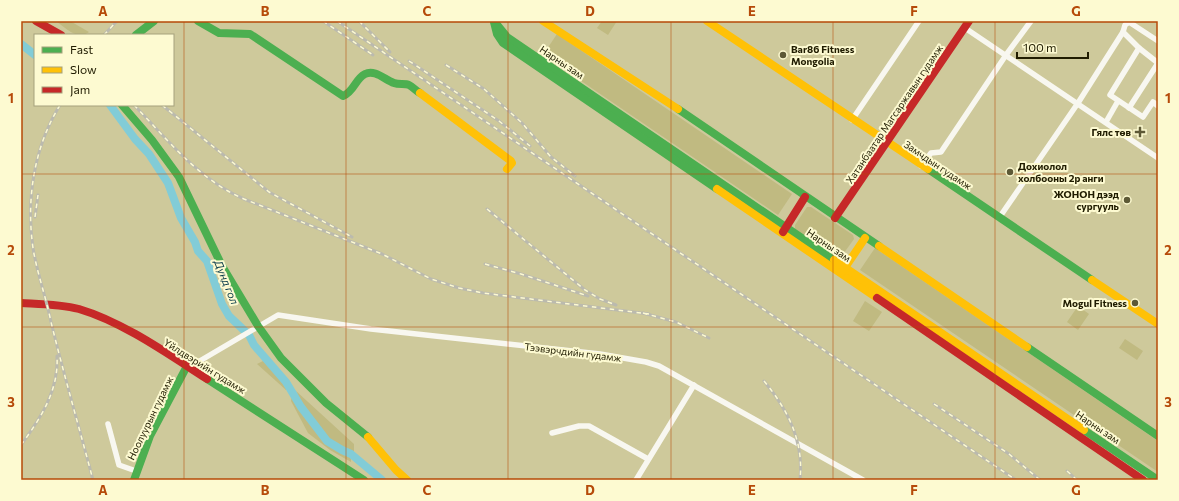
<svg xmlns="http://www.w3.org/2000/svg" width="1179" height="501" font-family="Commissioner,sans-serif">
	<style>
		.green { fill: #c0ba81 }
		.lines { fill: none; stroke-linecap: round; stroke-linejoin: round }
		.river { stroke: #82ccd7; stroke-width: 8 }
		.street { stroke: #f8f7f0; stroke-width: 5.5 }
		.fast { stroke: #4caf50; stroke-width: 8 }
		.slow { stroke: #ffc107; stroke-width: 8 }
		.jam { stroke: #c62828; stroke-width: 8 }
		.rail-casing { stroke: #bbbaae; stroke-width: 3 }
		.rail { stroke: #fdfad1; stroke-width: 1.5; stroke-dasharray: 4.5; stroke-linecap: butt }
		.grid { fill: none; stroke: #b64a09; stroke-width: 1; stroke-opacity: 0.55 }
		.poi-dot { fill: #5d5936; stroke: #fdfad1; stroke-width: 1.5 }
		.labels { text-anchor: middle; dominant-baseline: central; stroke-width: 4; stroke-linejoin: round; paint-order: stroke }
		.poi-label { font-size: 10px; font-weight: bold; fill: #201c00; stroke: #fdfad1; text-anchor: end }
		.street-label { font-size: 10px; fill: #201c00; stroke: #fdfad1 }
		.water-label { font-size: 11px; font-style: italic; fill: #093b4a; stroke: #fdfad1 }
		.neatline { fill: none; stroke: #b64a09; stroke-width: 1.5 }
		.grid-label { font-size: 13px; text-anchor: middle; font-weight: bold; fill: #b64a09 }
	</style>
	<rect width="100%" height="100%" fill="#cec99b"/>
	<g class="green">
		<path d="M 56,21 L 70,21 L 89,32 C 77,41 66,28 56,21 Z"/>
		<polygon points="602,21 617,21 608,35 597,28"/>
		<polygon points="557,34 792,194 778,215 543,55"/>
		<polygon points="807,207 811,207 853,235 854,239 841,257 837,258 795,229 795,225"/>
		<polygon points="875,248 1158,441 1158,472 860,270"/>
		<polygon points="865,301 882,312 869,331 853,321"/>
		<polygon points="1078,306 1089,314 1078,330 1067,322"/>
		<polygon points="1125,339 1143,351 1137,360 1119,348"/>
		<polygon points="263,361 277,374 288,388 286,390 257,364"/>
		<path d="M 296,391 L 354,444 L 354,453 C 348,450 340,447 335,443 C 319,432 304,408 296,391 Z"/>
		<path d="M 292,396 C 303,414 317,435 334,447 C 339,451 345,453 351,456 L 351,462 L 330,450 L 308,433 L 291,401 Z"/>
	</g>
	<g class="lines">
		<g class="river">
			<polyline points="21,44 35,55"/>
			<polyline points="110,105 135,139 149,154 168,183 181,218 195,242 198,251 207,261 222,304 229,316 249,335 254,345 286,382 301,407 327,441 342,450 351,454 382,480"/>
		</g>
		<g class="street">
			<polyline points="965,28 1158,158"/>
			<polyline points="1123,32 1125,25 1129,22 1158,41"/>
			<polyline points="1139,48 1110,95 1143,117 1153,102 1158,106"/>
			<polyline points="1129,108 1158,63"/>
			<polyline points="852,120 919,21"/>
			<polyline points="1106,122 1118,101"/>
			<polyline points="921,166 931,153 941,152 1006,55 1031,21"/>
			<polyline points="999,218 1078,103 1123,32 1139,48 1158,63"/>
			<polyline points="187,366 198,362 278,315 371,329 600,354 646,362 659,366 863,480"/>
			<polyline points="108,424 119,465 136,471"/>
			<polyline points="552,433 579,426 589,426 648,459"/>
			<polyline points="636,480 694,385"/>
		</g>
		<g class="fast">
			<path d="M 198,21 L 219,33 L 250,34 L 343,96 C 354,92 355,79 365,74 C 375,69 385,80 394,83 C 399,85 405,83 409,85 C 413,87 416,91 420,93"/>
			<polyline points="494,21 507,37 834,260"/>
			<polyline points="494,22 497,34 503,43 717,189"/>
			<polyline points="136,35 154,21"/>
			<polyline points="122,105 152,140 179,177 222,266 258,326 281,358 326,403 368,437"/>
			<polyline points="678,109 879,246"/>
			<polyline points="928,169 1092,280"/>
			<polyline points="1027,347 1158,436"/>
			<polyline points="207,379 364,480"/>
			<polyline points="1084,430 1158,480"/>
			<polyline points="134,480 150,436 187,366"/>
		</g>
		<g class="slow">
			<polyline points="543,21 678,109"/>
			<polyline points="707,21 928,169"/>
			<polyline points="420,93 511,161 512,163 507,169"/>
			<polyline points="717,189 877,298"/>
			<polyline points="879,246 1027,347"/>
			<polyline points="834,260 1084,430"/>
			<polyline points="842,272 865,238"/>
			<polyline points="1092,280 1158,324"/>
			<polyline points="368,437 396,470 407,480"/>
		</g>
		<g class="jam">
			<polyline points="36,21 61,35"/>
			<polyline points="835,218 969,21"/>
			<polyline points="783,232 805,197"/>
			<polyline points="877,298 1143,480"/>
			<path d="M 21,303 C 40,304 60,304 79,309 C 123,322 168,354 207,379"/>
		</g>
		<defs>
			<g id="rail">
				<polyline points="323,21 373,55"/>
				<polyline points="337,21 1016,480"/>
				<polyline points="359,21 390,52"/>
				<polyline points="104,35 117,21"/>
				<polyline points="409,61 499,121 530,146"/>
				<polyline points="446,65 484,89 522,123 551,157 575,176"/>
				<path d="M 60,105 C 34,147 26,199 33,248 C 37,273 46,297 51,322 C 64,375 79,427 93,480"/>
				<path d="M 134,105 C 167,139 199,180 244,199 L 382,254 L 431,279 L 459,288 L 483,293 L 649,314"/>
				<polyline points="162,105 269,192 352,237"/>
				<polyline points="487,209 585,290 600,299 616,305"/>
				<polyline points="35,217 38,195"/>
				<polyline points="485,264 521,274 588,296"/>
				<polyline points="643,313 676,322 709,338"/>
				<path d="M 764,381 C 788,410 804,441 800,480"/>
				<polyline points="934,404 1009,454 1040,480"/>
				<path d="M 21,445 C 40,419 59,391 57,356"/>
				<polyline points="1067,471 1077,480"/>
			</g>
		</defs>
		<use href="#rail" class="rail-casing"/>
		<use href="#rail" class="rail"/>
	</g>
	<path class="grid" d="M 184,21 L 184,480M 346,21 L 346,480M 508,21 L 508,480M 671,21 L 671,480M 833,21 L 833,480M 995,21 L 995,480M 21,174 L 1158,174M 21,327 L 1158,327"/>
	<g class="poi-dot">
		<circle cx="783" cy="55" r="4"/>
		<path d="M1138 126h4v4h4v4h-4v4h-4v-4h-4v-4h4z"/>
		<circle cx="1010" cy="172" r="4"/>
		<circle cx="1127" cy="200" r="4"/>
		<circle cx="1135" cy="303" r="4"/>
	</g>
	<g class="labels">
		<g class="poi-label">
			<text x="791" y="49" text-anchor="start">Bar86 Fitness<tspan x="791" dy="12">Mongolia</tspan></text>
			<text x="1131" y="132">Гялс төв</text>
			<text x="1018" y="166" text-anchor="start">Дохиолол<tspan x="1018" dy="12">холбооны 2р анги</tspan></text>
			<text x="1119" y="194">ЖОНОН дээд<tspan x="1119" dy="12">сургууль</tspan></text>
			<text x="1127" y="303">Mogul Fitness</text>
		</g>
		<g class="street-label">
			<text transform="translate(562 62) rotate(34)">Нарны зам</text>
			<text transform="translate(894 114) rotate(-56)">Хатанбаатар Магсаржавын гудамж</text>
			<text transform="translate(938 165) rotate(34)">Замчдын гудамж</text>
			<text transform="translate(829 245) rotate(34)">Нарны зам</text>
			<text transform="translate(573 352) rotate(7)">Тээвэрчдийн гудамж</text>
			<text transform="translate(205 366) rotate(32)">Yйлдвэрийн гудамж</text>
			<text transform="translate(150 418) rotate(-64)">Ноолуурын гудамж</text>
			<text transform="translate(1098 427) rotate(34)">Нарны зам</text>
		</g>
		<g class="water-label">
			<text transform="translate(227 282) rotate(68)">Дунд гол</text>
		</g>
	</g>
	<rect width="1179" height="501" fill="none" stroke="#fdfad1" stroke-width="44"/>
	<rect x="34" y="34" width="140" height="72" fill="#fdfad1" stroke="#a5a17d"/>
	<rect x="42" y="47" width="20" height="6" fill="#4caf50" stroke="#a5a17d"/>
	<text x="70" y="54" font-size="12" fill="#201c00">Fast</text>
	<rect x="42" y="67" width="20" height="6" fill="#ffc107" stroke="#a5a17d"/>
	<text x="70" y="74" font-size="12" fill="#201c00">Slow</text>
	<rect x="42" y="87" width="20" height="6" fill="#c62828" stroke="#a5a17d"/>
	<text x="70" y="94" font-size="12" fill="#201c00">Jam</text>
	<path d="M1017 52v6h71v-6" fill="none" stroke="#201c00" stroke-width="2"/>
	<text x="1023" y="52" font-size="12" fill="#201c00" stroke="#fdfad1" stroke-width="3" paint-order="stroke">100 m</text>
	<rect x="22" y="22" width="1135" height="457" class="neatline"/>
	<g class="grid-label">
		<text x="103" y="16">A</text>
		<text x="265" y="16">B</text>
		<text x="427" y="16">C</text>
		<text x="590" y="16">D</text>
		<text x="752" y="16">E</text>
		<text x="914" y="16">F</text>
		<text x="1076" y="16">G</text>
		<text x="11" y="103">1</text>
		<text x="1168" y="103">1</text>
		<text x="11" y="255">2</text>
		<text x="1168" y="255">2</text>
		<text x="11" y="407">3</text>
		<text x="1168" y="407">3</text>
		<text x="103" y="495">A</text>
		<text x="265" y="495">B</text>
		<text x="427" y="495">C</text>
		<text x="590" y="495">D</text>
		<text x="752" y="495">E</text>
		<text x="914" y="495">F</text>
		<text x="1076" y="495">G</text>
	</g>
</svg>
